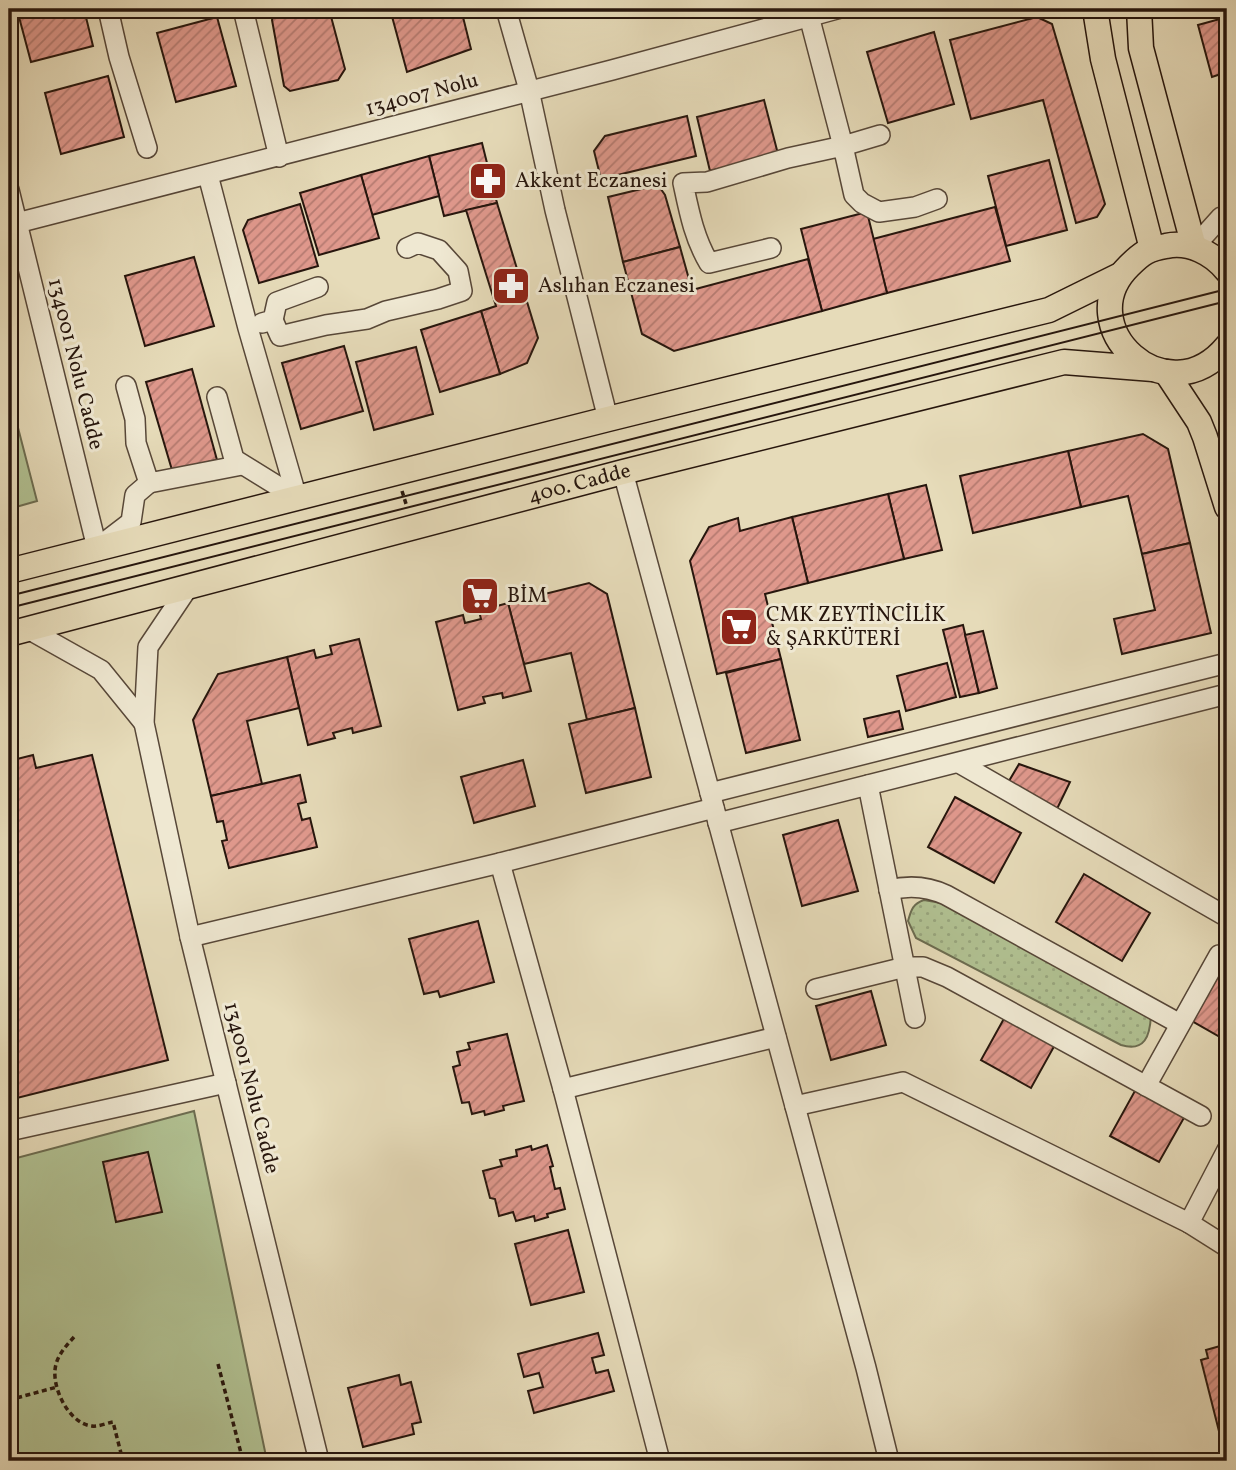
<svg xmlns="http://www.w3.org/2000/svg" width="1236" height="1470" font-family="Vollkorn,serif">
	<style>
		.grass { fill: url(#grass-dots); stroke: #6c6c50; stroke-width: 2 }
		.park { fill: #b1c192; stroke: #6c6c50; stroke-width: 2 }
		.building { fill: url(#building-hatch); stroke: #27160d; stroke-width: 2 }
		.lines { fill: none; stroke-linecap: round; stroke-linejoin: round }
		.minor-casing { stroke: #574738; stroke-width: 22 }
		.major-casing { stroke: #27160d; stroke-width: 27 }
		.path { stroke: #27160d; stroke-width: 3.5; stroke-dasharray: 5 3.5; stroke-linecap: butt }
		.minor { stroke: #efe8d2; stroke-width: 19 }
		.major { stroke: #e6dbb9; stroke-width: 24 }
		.tram { stroke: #27160d; stroke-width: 2 }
		.labels { text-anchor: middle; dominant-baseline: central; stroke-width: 6; stroke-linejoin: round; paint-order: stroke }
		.street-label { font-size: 21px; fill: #27160d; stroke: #efe8d2 }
		.poi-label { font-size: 21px; fill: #27160d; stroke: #efe8d2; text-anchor: start }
	</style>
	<defs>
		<pattern id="grass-dots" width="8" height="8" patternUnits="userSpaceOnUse" patternTransform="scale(1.75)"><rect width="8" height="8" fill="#b1c192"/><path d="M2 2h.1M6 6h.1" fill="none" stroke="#98a57d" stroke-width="1.8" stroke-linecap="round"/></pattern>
		<pattern id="building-hatch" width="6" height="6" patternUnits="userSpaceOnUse" patternTransform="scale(1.75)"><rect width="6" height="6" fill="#df988c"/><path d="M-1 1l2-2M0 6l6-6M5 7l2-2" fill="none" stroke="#b57b71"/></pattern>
	</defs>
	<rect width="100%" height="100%" fill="#e6dbb9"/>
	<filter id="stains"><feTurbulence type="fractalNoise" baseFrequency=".00286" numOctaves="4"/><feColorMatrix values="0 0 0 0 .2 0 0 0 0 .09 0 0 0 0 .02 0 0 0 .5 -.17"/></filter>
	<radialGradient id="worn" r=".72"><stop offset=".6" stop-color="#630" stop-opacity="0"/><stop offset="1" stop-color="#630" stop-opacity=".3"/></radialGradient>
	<path class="grass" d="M 924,900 L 941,903 L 1151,1015 C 1150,1036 1145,1052 1121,1045 L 916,938 L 908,921 C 911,911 912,904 924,900 Z"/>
	<g class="park">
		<polygon points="9,393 37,501 9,509"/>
		<polygon points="194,1111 267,1461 9,1461 9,1160"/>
	</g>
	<g class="building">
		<polygon points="52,9 84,9 93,46 31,62 19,17"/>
		<polygon points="286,9 329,9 345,69 338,80 290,91 284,86 272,20 275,11"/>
		<polygon points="390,9 461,9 471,49 407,72"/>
		<polygon points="217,17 236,86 176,102 157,33"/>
		<polygon points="1037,17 1052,24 1105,204 1097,217 1076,223 1043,100 971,119 950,40"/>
		<polygon points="1227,17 1227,72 1212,77 1198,25"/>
		<polygon points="934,32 954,104 888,123 867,52"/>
		<polygon points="108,76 124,137 61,154 45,93"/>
		<polygon points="764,100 778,154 710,171 697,117"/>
		<polygon points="687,116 696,156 601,179 594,151 605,136"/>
		<polygon points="482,143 497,203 444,216 429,156"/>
		<polygon points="429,156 439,196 372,215 361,175"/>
		<polygon points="1049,160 1067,230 1006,246 988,176"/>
		<polygon points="361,175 379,238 319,255 300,193"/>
		<polygon points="658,185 665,195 680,247 623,262 608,197"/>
		<polygon points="497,203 538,338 527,363 500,374 481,311 496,306 466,210"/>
		<polygon points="300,204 318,266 259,283 243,230 248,220"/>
		<polygon points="995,207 1010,261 887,293 873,239"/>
		<polygon points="867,212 887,293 822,311 801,229"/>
		<polygon points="680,247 692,290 808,259 822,311 674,351 642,334 623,262"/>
		<polygon points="194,257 214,326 145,346 125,276"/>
		<polygon points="481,311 500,374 440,392 421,330"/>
		<polygon points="344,346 363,411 301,429 282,363"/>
		<polygon points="416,347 433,414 374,430 356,362"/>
		<polygon points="192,369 217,460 172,470 146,382"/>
		<polygon points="1143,434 1168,449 1190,543 1142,554 1128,496 1081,507 1068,451"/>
		<polygon points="1068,451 1081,507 973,533 960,476"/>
		<polygon points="926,485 942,550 904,559 888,494"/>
		<polygon points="888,494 904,559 808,583 792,517"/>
		<polygon points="792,517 808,583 765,594 781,659 717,674 690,561 709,527 738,518 740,531"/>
		<polygon points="1190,543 1211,633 1122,654 1114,619 1155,610 1142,554"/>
		<polygon points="589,583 607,594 635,708 587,720 571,653 524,664 508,603"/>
		<polygon points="508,603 531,691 503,698 502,693 483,697 485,703 458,710 436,622 463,615 465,623 481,619 479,611"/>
		<polygon points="963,625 979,693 960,697 943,630"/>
		<polygon points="983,631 997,688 979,693 965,635"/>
		<polygon points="359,639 381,726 353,733 352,728 333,733 335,738 308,745 287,657 314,650 316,658 332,654 330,646"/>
		<polygon points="287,657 299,708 247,721 262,784 211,796 193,720 218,674"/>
		<polygon points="781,659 800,740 746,753 726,673"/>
		<polygon points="947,663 956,697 906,711 897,676"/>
		<polygon points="635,708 651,777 586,793 569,724"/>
		<polygon points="899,711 903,729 868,737 864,719"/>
		<polygon points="33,755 36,768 92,755 168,1060 9,1100 9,761"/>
		<polygon points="523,760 535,806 474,823 461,777"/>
		<polygon points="1019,764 1070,782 1055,813 1009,781"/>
		<polygon points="300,775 306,802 298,804 302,820 310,818 317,847 229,868 222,841 227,840 223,821 217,822 211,796"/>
		<polygon points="955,797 1021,833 994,883 928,847"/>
		<polygon points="838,820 858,891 802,906 783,835"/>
		<polygon points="1084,874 1150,913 1122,961 1056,922"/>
		<polygon points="478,921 494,982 440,997 438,991 424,994 409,939"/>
		<polygon points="1227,958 1227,1041 1192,1021"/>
		<polygon points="871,991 886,1045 831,1060 816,1006"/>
		<polygon points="1006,1015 1056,1043 1031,1088 981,1060"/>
		<polygon points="507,1034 524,1101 503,1106 504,1110 485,1115 484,1111 472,1114 469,1102 462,1103 453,1067 460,1065 457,1052 470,1049 468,1043"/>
		<polygon points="1136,1089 1185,1116 1159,1162 1110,1136"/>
		<polygon points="547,1145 553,1166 550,1167 555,1189 560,1188 565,1209 547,1214 548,1217 535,1221 534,1216 516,1221 513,1212 499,1216 495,1199 490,1198 483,1171 502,1166 500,1160 517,1156 516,1150 531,1146 532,1150"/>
		<polygon points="148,1152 162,1212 116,1222 103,1162"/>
		<polygon points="568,1230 584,1292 531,1305 515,1244"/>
		<polygon points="598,1333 604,1355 592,1358 596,1373 608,1370 614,1391 534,1413 528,1391 543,1387 539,1373 524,1377 518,1354"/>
		<polygon points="1227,1344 1227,1459 1226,1459 1201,1360 1208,1358 1206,1350"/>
		<polygon points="399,1375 401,1385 411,1382 421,1422 412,1424 414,1434 363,1447 348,1388"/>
	</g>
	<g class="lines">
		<defs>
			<g id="minor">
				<polyline points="108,9 119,57 147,148"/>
				<polyline points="243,9 279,157"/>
				<polyline points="506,9 529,90 555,210 608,419"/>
				<polyline points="809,16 843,146 880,135"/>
				<polyline points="208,175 248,328 297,498"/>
				<polyline points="9,190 97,548 131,522 135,495 149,483"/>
				<polyline points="17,223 612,70 837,9"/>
				<polyline points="1194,247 1221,217 1227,216"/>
				<path d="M 771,248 L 709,263 C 694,238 689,211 683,183 L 707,182 L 788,158 L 843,146 L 854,195 L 862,203 L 879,212 L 915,207 L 937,199"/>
				<polyline points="273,320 280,336 326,325 367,319 386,311 438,299 462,291 458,271 439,250 418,243 407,248"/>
				<polyline points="262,323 273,320 277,302 318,287"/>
				<polyline points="126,386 135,419 136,443 149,483 242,465"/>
				<polyline points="217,397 234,459 297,498"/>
				<polyline points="623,472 866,1368 889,1461"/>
				<polyline points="189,586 148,647 144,723 190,937 319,1461"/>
				<polyline points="28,629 101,670 144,723"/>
				<polyline points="959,763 1227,917"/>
				<polyline points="868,785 915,1018"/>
				<polyline points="710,793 1227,663"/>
				<polyline points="718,823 1227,694"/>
				<polyline points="500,863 563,1089 660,1461"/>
				<path d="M 889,890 C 909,885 927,886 946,895 L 1180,1024"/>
				<polyline points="190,937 500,863 714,808"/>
				<polyline points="816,989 905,967 923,967 947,977 1201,1116"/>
				<polyline points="1146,1086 1219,955"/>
				<polyline points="563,1089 776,1037"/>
				<polyline points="795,1106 903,1082 1189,1223"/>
				<polyline points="9,1131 226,1083"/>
				<polyline points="1227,1150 1189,1223 1227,1247"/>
			</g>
			<g id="major">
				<polyline points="1095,9 1103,59 1152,249"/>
				<polyline points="1139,9 1141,48 1194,247"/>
				<path d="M 1227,271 C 1213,253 1189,241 1166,246 C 1148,249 1142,253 1129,266 C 1068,326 1167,419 1227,346"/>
				<polyline points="1166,372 1199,422 1205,437 1227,507"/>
				<polyline points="9,571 608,419 1049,310 1120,275"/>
				<path id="s1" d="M 9,634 L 623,472 L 1064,362 L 1153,369"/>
			</g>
		</defs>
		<use href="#minor" class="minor-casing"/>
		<use href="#major" class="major-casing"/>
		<g class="path">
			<polyline points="402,491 407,507"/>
			<path d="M 74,1337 C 65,1347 56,1357 55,1370 C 53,1391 70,1424 92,1426 C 98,1427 107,1423 113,1422 L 123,1461"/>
			<polyline points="218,1364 243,1461"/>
			<polyline points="9,1400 57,1387"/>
		</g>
		<use href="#minor" class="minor"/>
		<use href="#major" class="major"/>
		<g class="tram">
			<polyline points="9,596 1227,289"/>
			<polyline points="9,608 1227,301"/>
		</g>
	</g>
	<defs>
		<symbol id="pharmacy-square" viewBox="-11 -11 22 22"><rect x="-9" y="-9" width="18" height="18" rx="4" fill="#8f2418" stroke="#efe8d2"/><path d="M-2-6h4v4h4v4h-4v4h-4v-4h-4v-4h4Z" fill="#fff"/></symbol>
		<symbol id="supermarket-square" viewBox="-11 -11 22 22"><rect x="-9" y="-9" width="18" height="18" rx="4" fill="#8f2418" stroke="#efe8d2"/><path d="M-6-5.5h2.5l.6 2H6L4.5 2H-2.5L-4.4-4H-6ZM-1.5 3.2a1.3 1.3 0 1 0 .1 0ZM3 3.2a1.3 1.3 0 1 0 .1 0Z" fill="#fff"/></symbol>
	</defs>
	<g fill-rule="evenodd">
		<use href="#pharmacy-square" x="466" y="159" width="44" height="44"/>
		<use href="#pharmacy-square" x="489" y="264" width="44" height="44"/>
		<use href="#supermarket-square" x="458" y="574" width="44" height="44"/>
		<use href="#supermarket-square" x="717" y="605" width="44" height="44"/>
	</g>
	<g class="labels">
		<g class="street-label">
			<text transform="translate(422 95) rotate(-15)">134007 Nolu</text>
			<text transform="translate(75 364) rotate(76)">134001 Nolu Cadde</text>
			<text stroke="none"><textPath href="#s1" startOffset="590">400. Cadde</textPath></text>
			<text transform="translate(251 1088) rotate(76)">134001 Nolu Cadde</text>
		</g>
		<g class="poi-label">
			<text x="515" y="181">Akkent Eczanesi</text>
			<text x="538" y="286">Aslıhan Eczanesi</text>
			<text x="507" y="596">BİM</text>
			<text x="766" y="615">CMK ZEYTİNCİLİK<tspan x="766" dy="24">&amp; ŞARKÜTERİ</tspan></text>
		</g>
	</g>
	<rect width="1236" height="1470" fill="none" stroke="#e6dbb9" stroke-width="35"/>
	<rect x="10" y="10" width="1215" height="1449" fill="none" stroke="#27160d" stroke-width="3.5"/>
	<rect x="18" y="18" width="1201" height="1435" fill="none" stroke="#27160d" stroke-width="2"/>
	<rect width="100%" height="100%" filter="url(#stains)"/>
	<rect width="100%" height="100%" fill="url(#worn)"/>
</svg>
